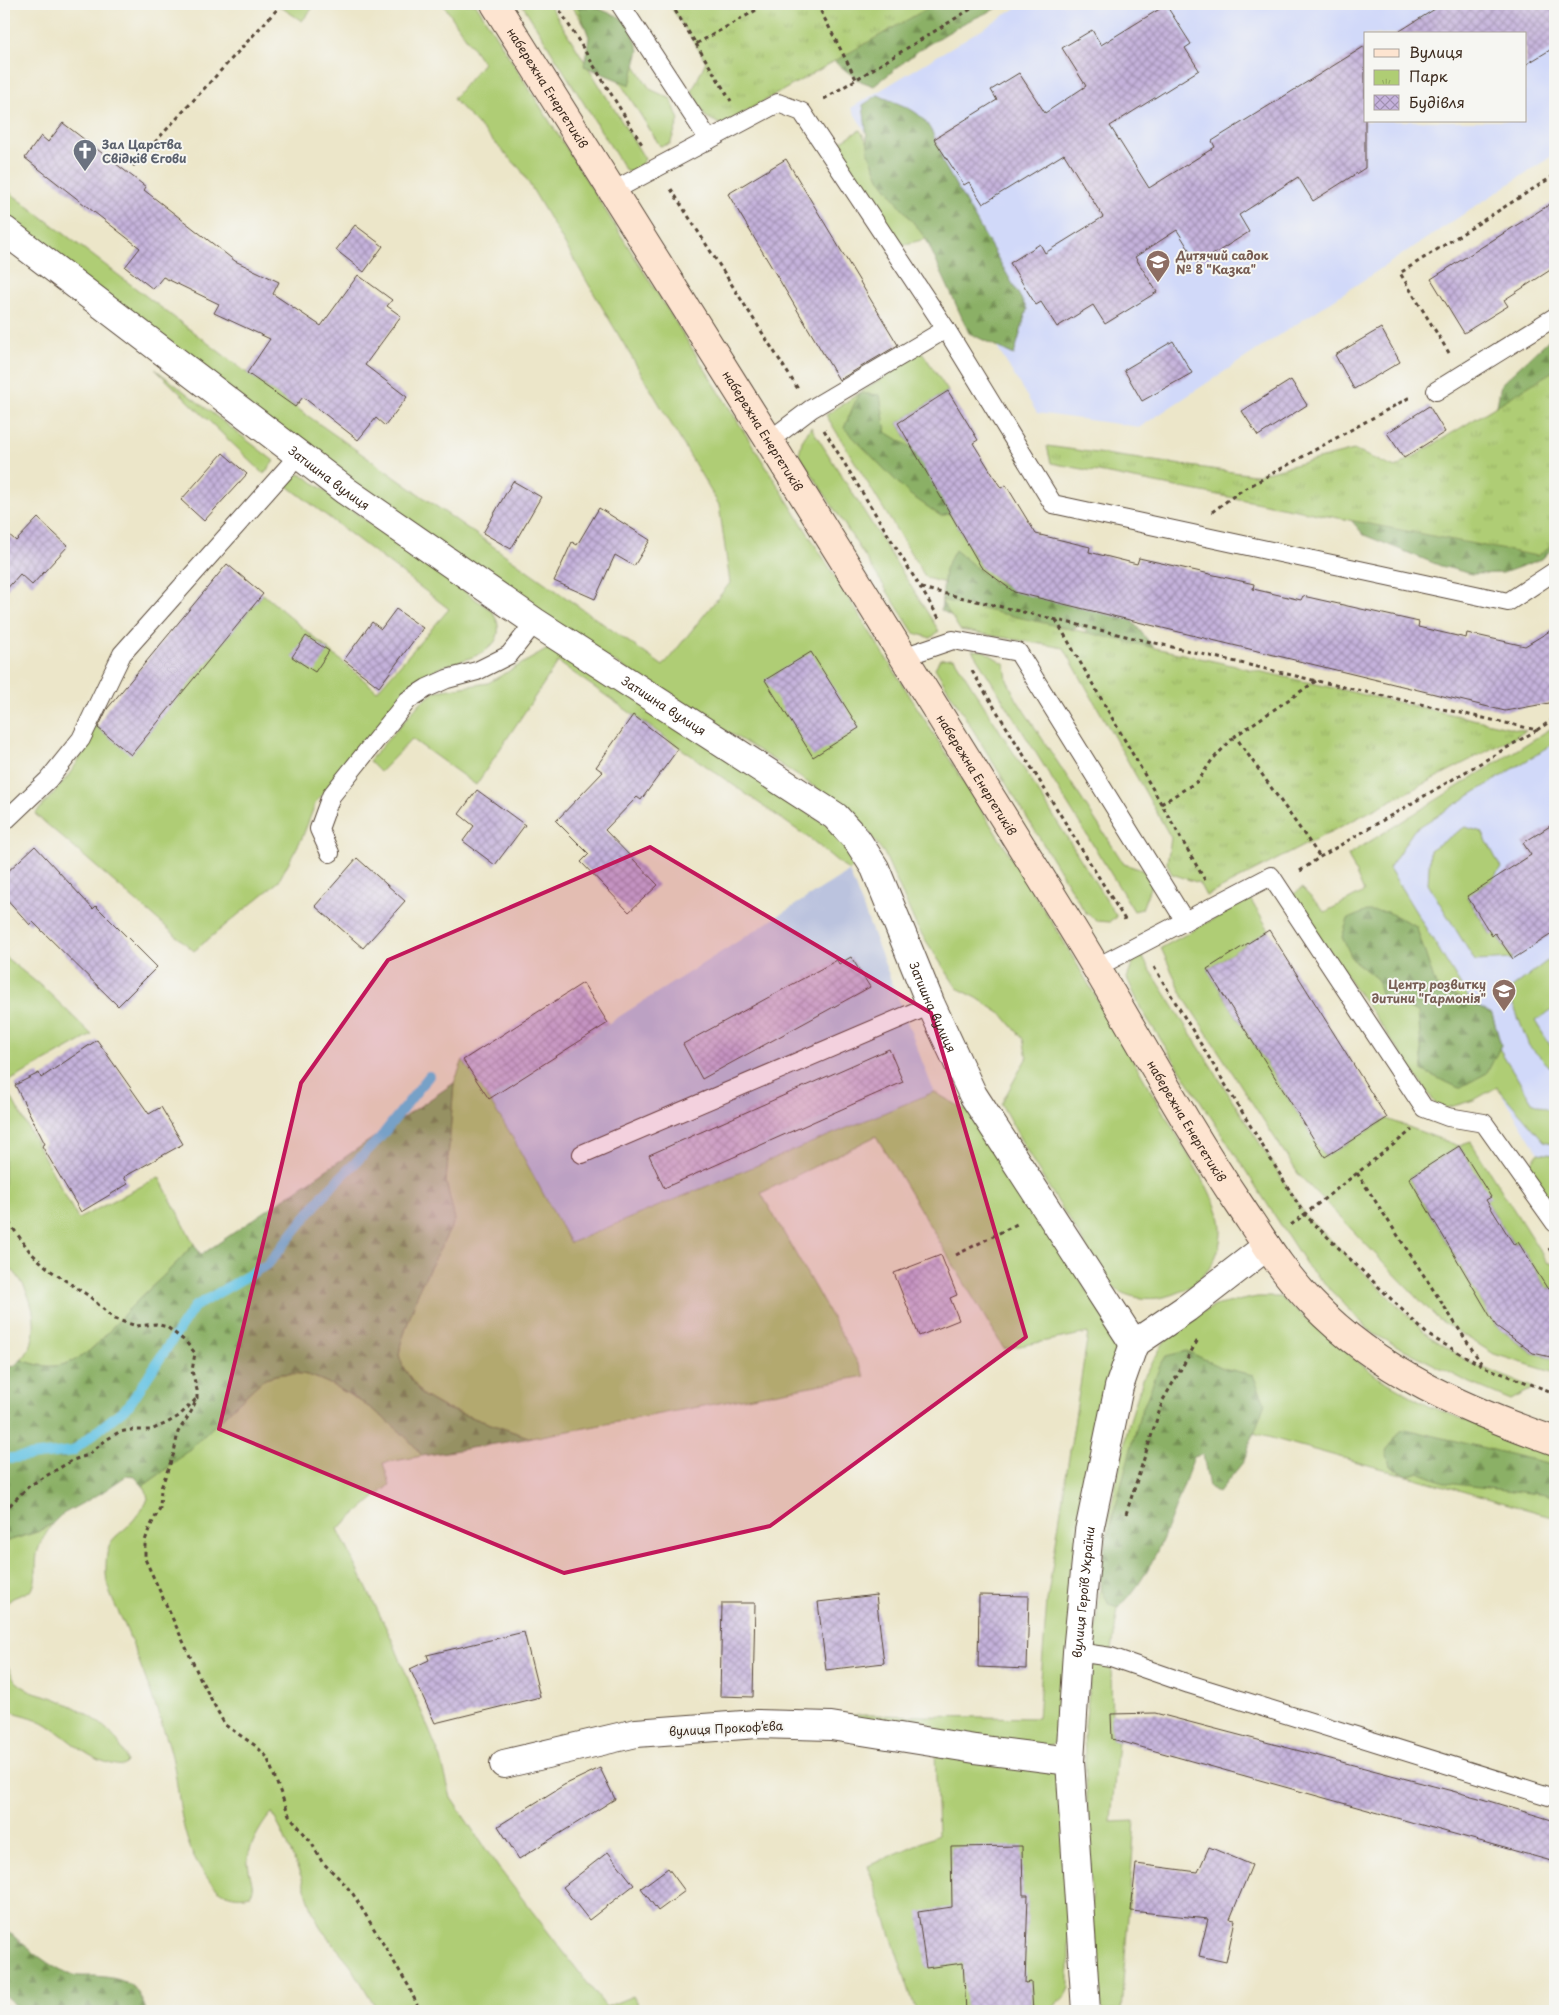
<svg xmlns="http://www.w3.org/2000/svg" width="1559" height="2015" font-family="'Playpen Sans',sans-serif">
	<style>
		.built { fill: #d1d9f9; fill-rule: evenodd }
		.industrial { fill: #bbc3de }
		.green { fill: #afcd74; stroke: #757c49 }
		.forest { fill: url(#forest-firs); stroke: #636d42 }
		.park { fill: url(#park-tufts); stroke: #757c49 }
		.lines { fill: none; stroke-linecap: round; stroke-linejoin: round }
		.stream { stroke: #65c3e3; stroke-width: 10 }
		.building { fill: url(#building-cross-hatch) }
		.lane-casing { stroke: #564638; stroke-width: 20 }
		.street-casing { stroke: #564638; stroke-width: 30 }
		.secondary-casing { stroke: #564638; stroke-width: 30 }
		.path { stroke: #564638; stroke-width: 3; stroke-dasharray: 4 4; stroke-linecap: butt }
		.lane { stroke: #fff; stroke-width: 18 }
		.street { stroke: #fff; stroke-width: 28 }
		.secondary { stroke: #fde4d0; stroke-width: 28 }
		.marked { fill: #c2185b; fill-opacity: 0.2; stroke: #c2185b; stroke-width: 4; stroke-linejoin: round }
		.labels { text-anchor: middle; dominant-baseline: central; stroke-width: 4; stroke-linejoin: round; paint-order: stroke }
		.street-label { font-size: 12px; fill: #3b2a1e; stroke: #f6f6f2 }
		.worship-label { font-size: 12px; font-weight: bold; fill: #5b616d; stroke: #f6f6f2; text-anchor: start }
		.education-label { font-size: 12px; font-weight: bold; fill: #785e54; stroke: #f6f6f2; text-anchor: start }
	</style>
	<defs>
		<pattern id="forest-firs" width="22" height="20" patternUnits="userSpaceOnUse" patternTransform="scale(1.25)"><rect width="22" height="20" fill="#8bb066"/><path d="M5 1l3.5 6h-7zM16 11l3.5 6h-7z" fill="#738f53"/></pattern>
		<pattern id="park-tufts" width="24" height="20" patternUnits="userSpaceOnUse" patternTransform="scale(1.25)"><rect width="24" height="20" fill="#afcd74"/><path d="M3 7l-1-3M5 7V3M7 7l1-3M15 17l-1-3M17 17v-4M19 17l1-3" fill="none" stroke="#97b064"/></pattern>
		<pattern id="building-cross-hatch" width="8" height="8" patternUnits="userSpaceOnUse" patternTransform="scale(1.25)"><rect width="8" height="8" fill="#c5b2dc"/><path d="M0 0l8 8M0 8l8-8" fill="none" stroke="#a191b2"/></pattern>
	</defs>
	<rect width="100%" height="100%" fill="#f6f6f2"/>
	<filter id="ink" filterUnits="userSpaceOnUse"><feTurbulence type="fractalNoise" baseFrequency=".02" numOctaves="2"/><feDisplacementMap in="SourceGraphic" scale="10" xChannelSelector="R" yChannelSelector="G"/><feConvolveMatrix kernelMatrix="1 2 1 2 8 2 1 2 1" color-interpolation-filters="sRGB"/></filter>
	<filter id="wash" filterUnits="userSpaceOnUse"><feTurbulence type="fractalNoise" baseFrequency=".0096" numOctaves="4" result="noise"/><feDisplacementMap in="SourceGraphic" scale="20" xChannelSelector="R" yChannelSelector="G"/><feGaussianBlur stdDeviation="1.12" result="paint"/><feColorMatrix in="noise" values="0 0 0 0 0 0 0 0 0 0 0 0 0 0 0 0 0 1.4 0 .05"/><feComposite in="paint" operator="in"/></filter>
	<g filter="url(#wash)">
		<rect width="100%" height="100%" fill="#ece6c9"/>
		<g class="built">
			<path d="M 1023,4 L 1555,4 L 1555,154 L 1140,427 L 1037,413 L 851,108 ZM 1365,34 L 1525,34 L 1525,121 L 1365,121 Z"/>
			<polygon points="1555,741 1555,1158 1538,1153 1366,872 1371,853"/>
		</g>
		<polygon class="industrial" points="849,871 934,1092 570,1243 509,1131 489,1099"/>
		<g class="green">
			<polygon points="276,4 316,4 302,21"/>
			<path d="M 443,4 L 476,4 L 1061,937 L 1207,1187 C 1216,1206 1224,1220 1220,1242 C 1212,1291 1149,1315 1111,1286 L 1036,1167 L 1001,1104 L 1027,1057 L 1023,1039 L 1003,1015 L 977,998 L 957,988 L 917,927 L 884,853 L 860,822 L 830,797 L 772,759 L 421,543 L 4,220 L 4,188 L 247,373 L 663,666 L 730,583 L 719,505 L 521,170 L 453,99 L 483,63 Z"/>
			<polygon points="522,4 549,4 645,159 635,173 626,171"/>
			<polygon points="571,4 597,4 650,89 671,99 679,120 670,144 660,146"/>
			<polygon points="860,130 926,239 894,247 833,146"/>
			<polygon points="922,352 948,391 898,423 981,567 1014,592 999,597 926,578 826,415"/>
			<polygon points="155,369 274,461 264,474"/>
			<polygon points="811,427 939,631 931,638 914,633 799,454 802,441"/>
			<path d="M 295,474 L 303,475 L 492,611 C 494,615 498,621 498,626 C 502,651 468,659 450,664 C 442,666 435,670 428,673 L 316,802 L 302,838 L 278,882 L 194,951 L 35,814 C 61,785 83,763 94,725 L 131,754 L 263,594 L 377,691 L 449,609 L 281,481 L 287,475 Z"/>
			<polygon points="555,645 837,832 858,862 849,871 813,841 558,662 476,785 412,739 380,772 369,761 421,702 437,691 488,683"/>
			<polygon points="972,650 984,651 1005,664 1007,680 1017,700 1124,864 1142,870 1152,882 1142,909 1134,911"/>
			<polygon points="954,658 1117,917 1110,922 1097,921 1085,912 935,668 940,659"/>
			<polygon points="1555,726 1555,743 1414,830 1389,868 1532,1102 1555,1112 1555,1144 1544,1141 1497,1087 1474,1100 1440,1110 1291,896 1302,888 1325,912 1364,892 1348,855"/>
			<polygon points="1465,827 1482,832 1501,868 1492,880 1467,897 1491,935 1495,933 1513,959 1475,961 1428,884 1430,850"/>
			<polygon points="1250,899 1269,930 1207,969 1325,1157 1387,1119 1459,1146 1471,1142 1547,1262 1555,1265 1555,1290 1547,1288 1518,1242 1514,1245 1486,1200 1490,1197 1459,1146 1409,1178 1496,1326 1532,1353 1555,1358 1555,1373 1494,1354 1438,1319 1299,1175 1184,998 1161,948"/>
			<polygon points="1139,952 1305,1215 1428,1335 1470,1363 1534,1388 1511,1400 1468,1382 1372,1333 1308,1267 1141,1009 1127,978 1136,955"/>
			<path d="M 4,956 L 46,990 L 92,1035 L 4,1084 L 78,1219 L 159,1177 L 194,1244 C 174,1267 151,1287 129,1309 C 111,1327 97,1350 73,1361 C 53,1370 40,1366 21,1360 C 47,1335 31,1281 4,1263 Z"/>
			<polygon points="1551,958 1555,971 1555,1008 1535,1021 1555,1053 1555,1072 1529,1046 1508,991"/>
			<polygon points="463,1060 509,1131 570,1243 934,1092 980,1118 1114,1334 1117,1347 1089,1470 1064,1722 1057,1741 1043,1751 813,1716 870,1715 1038,1718 1047,1601 1088,1333 1004,1349 876,1136 761,1193 865,1376 531,1438 445,1408 422,1395 403,1367 399,1355 401,1343 420,1287 455,1220 446,1182 454,1083"/>
			<polygon points="1538,1153 1555,1155 1555,1219 1523,1175"/>
			<polygon points="1257,1297 1280,1297 1374,1375 1431,1407 1555,1454 1555,1517 1178,1412 1128,1540 1111,1657 1112,1739 1118,1741 1111,1822 1135,1821 1121,2011 1100,2011 1095,1970 1084,1735 1107,1526 1129,1423 1143,1379 1164,1342 1186,1319 1218,1305"/>
			<path d="M 279,1374 C 288,1374 298,1373 307,1375 C 340,1384 404,1427 422,1456 L 383,1463 L 390,1485 L 338,1529 L 393,1642 L 441,1759 L 451,1798 L 498,1867 L 606,2007 L 633,1996 L 641,2011 L 378,2011 L 350,1964 L 321,1929 L 313,1912 L 301,1876 L 283,1834 L 272,1813 C 263,1821 246,1851 248,1863 C 249,1872 252,1881 253,1890 L 250,1895 C 224,1902 209,1883 197,1862 C 176,1825 181,1782 168,1742 C 155,1704 141,1665 126,1628 C 118,1609 106,1593 106,1572 C 106,1562 106,1550 111,1542 C 115,1536 123,1531 128,1526 C 136,1518 142,1509 148,1499 L 146,1490 L 143,1486 C 188,1456 224,1414 265,1378 Z"/>
			<path d="M 52,1524 C 46,1534 40,1542 37,1554 C 35,1567 38,1577 32,1590 L 13,1598 L 4,1605 L 4,1542 L 37,1532 Z"/>
			<path d="M 4,1656 C 8,1665 11,1677 18,1683 C 28,1692 42,1694 54,1698 C 83,1709 119,1730 127,1762 L 123,1766 C 89,1762 75,1743 48,1725 C 34,1716 19,1715 4,1709 Z"/>
			<polygon points="935,1751 1059,1767 1069,1875 1069,1987 1065,1995 1050,2011 916,2011 868,1866 938,1835"/>
		</g>
		<g class="forest">
			<polygon points="577,4 588,4 628,21 639,50 630,85 584,66 589,37"/>
			<polygon points="852,4 1006,4 964,23 919,50 874,86 858,80 830,58"/>
			<path d="M 878,95 C 892,102 913,107 923,119 C 933,130 940,149 943,163 L 1027,309 L 1014,355 L 969,333 L 926,239 L 879,178 L 869,154 L 863,105 Z"/>
			<polygon points="1555,334 1555,370 1496,411 1501,384"/>
			<polygon points="859,393 880,395 886,432 941,466 951,513 941,516 909,494 844,428"/>
			<polygon points="1555,491 1555,546 1542,559 1503,573 1472,574 1441,566 1364,535 1351,520"/>
			<polygon points="955,550 995,583 1128,616 1155,649 1134,668 1080,626 1034,641 968,625 941,610 945,569"/>
			<polygon points="1367,911 1388,912 1416,926 1436,986 1492,1014 1501,1045 1487,1073 1459,1088 1423,1071 1418,1012 1382,998 1377,979 1353,960 1342,937 1348,919"/>
			<path d="M 454,1083 L 446,1182 L 455,1220 L 420,1287 L 401,1343 L 399,1355 L 403,1367 L 422,1395 L 444,1408 L 531,1438 L 422,1456 C 403,1427 341,1384 307,1375 C 293,1371 278,1374 265,1378 C 224,1414 188,1456 143,1486 L 135,1477 L 126,1476 L 101,1493 L 61,1515 L 52,1524 L 37,1532 L 4,1542 L 4,1368 L 14,1366 L 21,1360 C 40,1366 53,1370 73,1361 C 97,1350 111,1327 129,1309 C 151,1287 174,1267 194,1244 L 201,1255 Z"/>
			<path d="M 1187,1351 L 1223,1368 L 1253,1375 L 1265,1403 L 1244,1461 L 1218,1493 L 1209,1487 L 1203,1454 L 1194,1457 C 1176,1503 1155,1576 1118,1608 L 1109,1605 L 1100,1586 L 1103,1554 L 1140,1415 L 1160,1366 L 1166,1356 Z"/>
			<polygon points="1406,1429 1555,1465 1555,1496 1446,1483 1418,1472 1407,1476 1390,1466 1386,1451 1401,1431"/>
			<path d="M 4,1928 C 22,1943 42,1961 63,1972 C 73,1977 83,1976 94,1976 C 122,1978 138,1982 146,2011 L 22,2011 L 4,1995 Z"/>
		</g>
		<g class="park">
			<polygon points="669,4 935,4 722,125 706,117 692,91 706,61"/>
			<polygon points="1555,370 1555,544 1537,556 1051,463 1047,446 1254,475 1354,450 1395,468"/>
			<polygon points="941,600 1526,731 1206,896 1199,883 1172,874 1167,863 1171,838 1064,648 960,630"/>
		</g>
		<g class="lines">
			<polyline class="stream" points="4,1459 73,1451 129,1405 194,1307 268,1264 326,1192 379,1139 429,1076"/>
		</g>
		<g id="blocks">
			<g class="building">
				<polygon points="1443,4 1555,4 1555,47 1525,65 1525,34 1395,34"/>
				<polygon points="1166,5 1191,44 1185,48 1199,70 1110,126 1149,188 1215,147 1212,141 1365,46 1365,168 1313,201 1298,177 1239,215 1249,232 1198,264 1177,230 1135,257 1157,292 1105,324 1093,305 1057,327 1041,302 1036,305 1010,263 1040,244 1045,253 1103,217 1064,154 983,204 969,182 964,185 934,139 997,100 991,90 1019,73 1045,113 1086,86 1062,48 1092,30 1101,45"/>
				<polygon points="63,123 146,187 144,190 235,261 279,282 273,294 321,326 358,275 392,300 387,306 401,316 365,365 407,397 385,426 376,418 358,440 303,397 295,407 247,373 270,339 214,313 219,304 163,277 153,289 125,267 140,248 25,158 41,136 48,142"/>
				<polygon points="786,159 898,345 839,380 728,194"/>
				<polygon points="1555,201 1555,267 1504,300 1508,306 1464,333 1431,279"/>
				<polygon points="355,225 383,246 364,272 336,250"/>
				<polygon points="1381,328 1400,362 1354,389 1335,355"/>
				<polygon points="1173,341 1192,373 1142,401 1124,370"/>
				<polygon points="1291,380 1307,405 1258,436 1242,411"/>
				<polygon points="948,391 978,440 973,443 1001,488 1006,485 1036,534 1090,547 1089,552 1137,564 1139,558 1254,584 1253,589 1301,600 1303,596 1419,622 1418,627 1466,638 1467,633 1525,646 1555,628 1555,702 1505,711 1014,592 981,567 898,423"/>
				<polygon points="1429,406 1445,432 1404,458 1387,433"/>
				<polygon points="223,453 247,474 204,521 181,500"/>
				<polygon points="513,481 541,497 511,549 483,533"/>
				<polygon points="599,508 650,540 634,566 615,555 595,599 554,581 572,542 577,545"/>
				<polygon points="38,518 68,546 32,585 20,574 4,592 4,530 16,541"/>
				<polygon points="227,564 263,594 131,755 98,728 107,709"/>
				<polygon points="396,609 423,628 379,687 344,660 372,622 381,629"/>
				<polygon points="306,636 329,651 315,672 292,657"/>
				<polygon points="811,652 859,728 813,757 765,680"/>
				<polygon points="633,715 678,749 641,800 637,797 605,830 658,885 629,912 581,862 589,854 556,821 603,772 596,767"/>
				<polygon points="477,790 525,825 495,865 463,841 474,826 459,814"/>
				<polygon points="1555,823 1555,932 1513,959 1495,933 1492,936 1467,896 1531,855 1523,843"/>
				<polygon points="35,846 93,909 96,906 157,967 118,1006 33,922 30,925 4,896 4,875"/>
				<polygon points="357,858 405,901 363,948 315,906"/>
				<polygon points="1269,930 1387,1118 1325,1157 1207,969"/>
				<polygon points="851,957 870,987 702,1079 683,1044 837,960 839,964"/>
				<polygon points="583,983 608,1023 489,1099 463,1060"/>
				<polygon points="97,1040 149,1114 161,1107 183,1144 124,1177 128,1184 81,1212 42,1146 45,1144 15,1085 39,1073 41,1078"/>
				<polygon points="889,1049 903,1082 664,1188 649,1155"/>
				<polygon points="1459,1146 1491,1197 1486,1200 1514,1245 1518,1242 1547,1288 1555,1290 1555,1358 1533,1353 1496,1326 1409,1178"/>
				<polygon points="941,1255 957,1295 950,1298 959,1320 919,1336 894,1273"/>
				<polygon points="876,1595 884,1663 826,1670 818,1602"/>
				<polygon points="979,1595 1029,1596 1027,1669 978,1667"/>
				<polygon points="722,1603 755,1603 753,1697 720,1696"/>
				<polygon points="524,1632 540,1697 435,1723 410,1669 429,1660 427,1655"/>
				<polygon points="1155,1713 1479,1798 1555,1821 1555,1862 1112,1739 1111,1714"/>
				<polygon points="600,1768 615,1799 519,1859 498,1826 564,1785"/>
				<polygon points="1022,1846 1023,1895 1028,1895 1025,1983 1031,1982 1033,2011 966,2011 963,1963 926,1968 918,1912 952,1907 951,1847"/>
				<polygon points="1209,1847 1252,1865 1230,1919 1235,1920 1226,1962 1199,1956 1208,1919 1131,1911 1136,1864 1198,1872"/>
				<polygon points="608,1852 634,1885 589,1920 563,1887"/>
				<polygon points="668,1868 685,1891 658,1911 641,1888"/>
			</g>
		</g>
	</g>
	<g filter="url(#ink)">
		<use href="#blocks" fill-opacity="0" stroke="#564638" stroke-width="1"/>
		<g class="lines">
			<defs>
				<g id="lane">
					<polyline points="620,4 709,140"/>
					<polyline points="613,191 778,103 802,112 946,329"/>
					<polyline points="1436,391 1555,317"/>
					<polyline points="770,440 811,409 946,329 1053,504 1508,602 1555,571"/>
					<polyline points="903,657 953,640 1018,652 1185,921"/>
					<polyline points="4,822 48,780 81,739 122,654 299,455"/>
					<polyline points="330,853 319,829 331,796 408,700 427,688 447,679 477,671 509,655 535,622"/>
					<polyline points="1097,967 1271,876 1424,1108 1448,1117 1484,1123 1555,1223"/>
					<polyline points="582,1154 931,1005"/>
					<polyline points="1077,1652 1111,1657 1189,1684 1555,1798"/>
				</g>
				<g id="street">
					<path id="s1" d="M 4,230 L 346,491 L 535,622 L 835,816 L 857,840 L 875,868 L 931,1005 L 973,1095 L 1134,1344"/>
					<polyline points="504,1764 636,1733 757,1724 831,1726 975,1749 1070,1761"/>
					<path id="s2" d="M 1086,2011 L 1070,1761 L 1077,1652 L 1089,1531 L 1119,1387 L 1134,1344 L 1187,1308 L 1267,1246"/>
				</g>
				<g id="secondary">
					<path id="s3" d="M 495,4 C 586,148 677,292 767,437 C 868,597 966,758 1066,918 C 1126,1014 1178,1114 1241,1207 C 1263,1240 1284,1274 1312,1303 C 1378,1372 1466,1410 1555,1441"/>
				</g>
			</defs>
			<use href="#lane" class="lane-casing"/>
			<use href="#street" class="street-casing"/>
			<use href="#secondary" class="secondary-casing"/>
			<g class="path">
				<polyline points="556,4 643,146"/>
				<polyline points="671,4 696,44 767,4"/>
				<polyline points="817,4 856,79"/>
				<polyline points="696,44 731,101"/>
				<polyline points="824,99 979,4"/>
				<polyline points="133,166 282,4"/>
				<polyline points="671,189 798,389"/>
				<polyline points="1449,353 1400,273 1555,175"/>
				<polyline points="824,430 939,618"/>
				<polyline points="1212,512 1239,492 1412,396"/>
				<polyline points="921,588 1317,681 1537,730 1555,718"/>
				<polyline points="1056,620 1206,882"/>
				<polyline points="972,671 1127,923"/>
				<polyline points="1316,681 1235,736 1320,857"/>
				<polyline points="1161,804 1198,781 1212,760 1235,736"/>
				<polyline points="1300,871 1320,857 1537,730"/>
				<polyline points="1154,967 1304,1214 1428,1335 1484,1367 1555,1393"/>
				<polyline points="1357,1173 1483,1366"/>
				<polyline points="4,1216 31,1253 51,1271 89,1296 114,1319 137,1326 156,1324 167,1327 186,1342 195,1353 192,1371 197,1390 197,1398 191,1412 178,1432 174,1453 161,1488 160,1508 149,1529 145,1541 145,1559 201,1680 225,1725 256,1746 267,1757 289,1815 311,1842 322,1862 341,1880 353,1894 408,1985 420,2011"/>
				<polyline points="1291,1225 1412,1130"/>
				<polyline points="1549,1248 1555,1258"/>
				<polyline points="956,1255 1019,1223"/>
				<polyline points="4,1511 29,1486 73,1460 88,1455 106,1440 119,1432 131,1430 151,1430 167,1423 179,1416 196,1399"/>
				<polyline points="1126,1514 1163,1400 1199,1338"/>
			</g>
			<use href="#lane" class="lane"/>
			<use href="#street" class="street"/>
			<use href="#secondary" class="secondary"/>
		</g>
	</g>
	<path class="marked" d="M 650,847 L 931,1013 L 1026,1337 L 770,1526 L 564,1573 L 219,1429 L 301,1083 L 388,960 Z"/>
	<defs>
		<symbol id="church-pin" viewBox="-11 -11 22 30"><path d="M0 17L-7.5 6A9.5 9.5 0 1 1 7.5 6Z" fill="#6b7280" stroke="#f6f6f2"/><path d="M-1.2-6h2.4v3.5h3.3v2.4h-3.3V6h-2.4V-.1h-3.3v-2.4h3.3Z" fill="#fff"/></symbol>
		<symbol id="school-pin" viewBox="-11 -11 22 30"><path d="M0 17L-7.5 6A9.5 9.5 0 1 1 7.5 6Z" fill="#8d6e63" stroke="#f6f6f2"/><path d="M0-5L7-2L0 1L-7-2ZM-4 1L0 2.5L4 1V4Q0 6-4 4Z" fill="#fff"/></symbol>
	</defs>
	<g fill-rule="evenodd">
		<use href="#church-pin" x="71" y="137" width="28" height="38"/>
		<use href="#school-pin" x="1144" y="248" width="28" height="38"/>
		<use href="#school-pin" x="1490" y="977" width="28" height="38"/>
	</g>
	<g class="labels">
		<g class="street-label">
			<text stroke="none"><textPath href="#s3" startOffset="99">набережна Енергетиків</textPath></text>
			<text stroke="none"><textPath href="#s3" startOffset="504">набережна Енергетиків</textPath></text>
			<text stroke="none"><textPath href="#s1" startOffset="409">Затишна вулиця</textPath></text>
			<text stroke="none"><textPath href="#s1" startOffset="814">Затишна вулиця</textPath></text>
			<text stroke="none"><textPath href="#s3" startOffset="909">набережна Енергетиків</textPath></text>
			<text stroke="none"><textPath href="#s1" startOffset="1234">Затишна вулиця</textPath></text>
			<text stroke="none"><textPath href="#s3" startOffset="1314">набережна Енергетиків</textPath></text>
			<text stroke="none"><textPath href="#s2" startOffset="420">вулиця Героїв України</textPath></text>
			<text transform="translate(726 1728) rotate(-3)">вулиця Прокофʼєва</text>
		</g>
		<g class="worship-label">
			<text x="102" y="144">Зал Царства<tspan x="102" dy="14">Свідків Єгови</tspan></text>
		</g>
		<g class="education-label">
			<text x="1176" y="255">Дитячий садок<tspan x="1176" dy="14">№ 8 "Казка"</tspan></text>
			<text x="1486" y="984" text-anchor="end">Центр розвитку<tspan x="1486" dy="14">дитини "Гармонія"</tspan></text>
		</g>
	</g>
	<rect width="1559" height="2015" fill="none" stroke="#f6f6f2" stroke-width="20"/>
	<rect x="1364" y="32" width="162" height="90" fill="#f6f6f2" stroke="#aba49d"/>
	<rect x="1374" y="49" width="25" height="8" fill="#fde4d0" stroke="#aba49d"/>
	<text x="1409" y="58" font-size="15" fill="#3b2a1e">Вулиця</text>
	<rect x="1374" y="70" width="25" height="15" fill="url(#park-tufts)" stroke="#aba49d"/>
	<text x="1409" y="82" font-size="15" fill="#3b2a1e">Парк</text>
	<rect x="1374" y="95" width="25" height="15" fill="url(#building-cross-hatch)" stroke="#aba49d"/>
	<text x="1409" y="108" font-size="15" fill="#3b2a1e">Будівля</text>
</svg>
